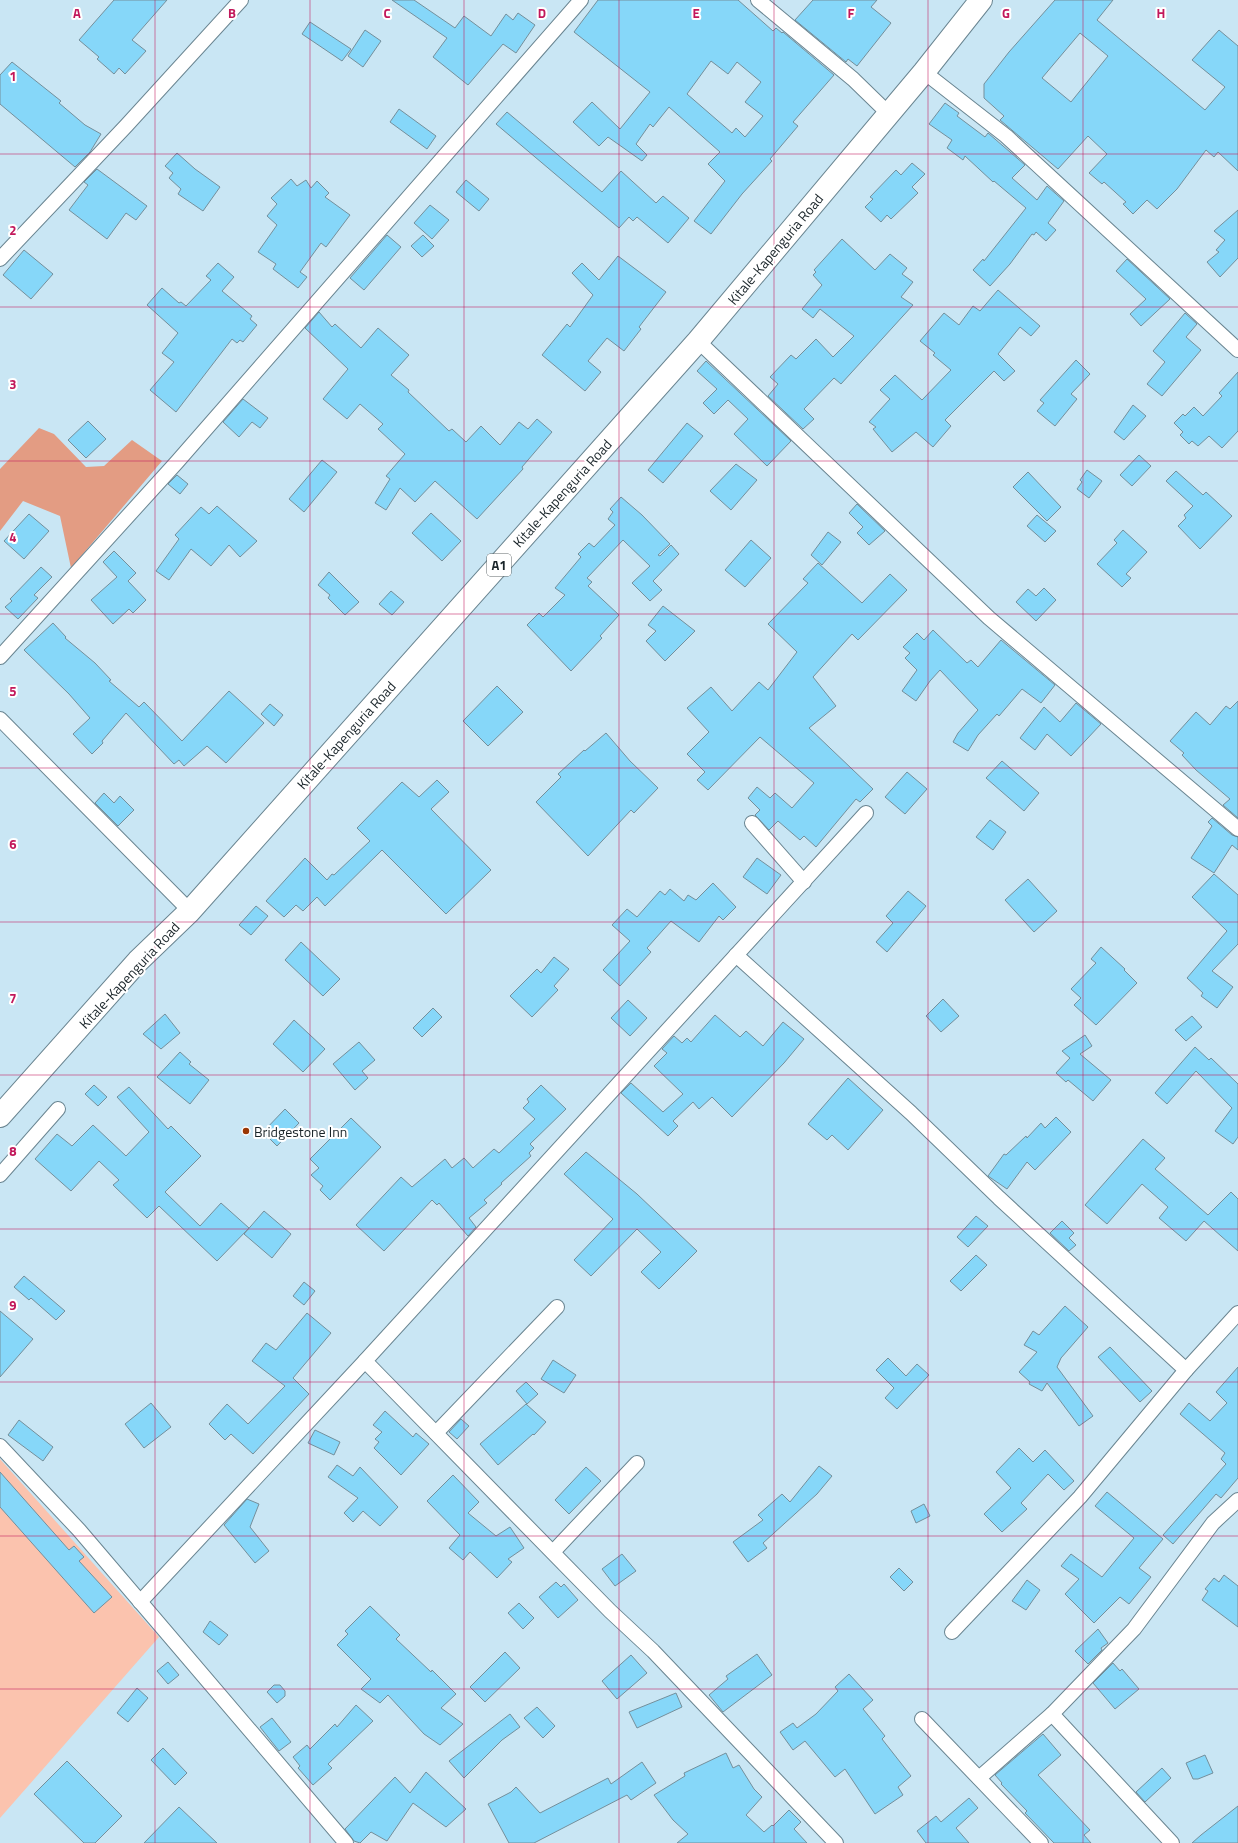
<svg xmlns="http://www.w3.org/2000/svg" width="1238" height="1843" font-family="'Titillium Web',sans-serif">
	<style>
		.green { fill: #fbc3ae }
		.forest { fill: #e39c83 }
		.building { fill: #86d7f9; stroke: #748f9b; fill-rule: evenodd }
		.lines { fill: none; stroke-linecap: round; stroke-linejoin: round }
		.street-casing { stroke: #6a8591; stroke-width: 16 }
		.highway-casing { stroke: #6a8591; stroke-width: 24 }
		.street { stroke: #fff; stroke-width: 14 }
		.highway { stroke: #fff; stroke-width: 22 }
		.grid { fill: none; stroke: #c2185b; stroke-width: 1; stroke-opacity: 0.55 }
		.poi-dot { fill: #9a3603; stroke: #fff; stroke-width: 1.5 }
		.labels { text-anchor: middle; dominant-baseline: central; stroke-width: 4; stroke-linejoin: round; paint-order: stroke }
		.shield { fill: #fff; stroke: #5e6669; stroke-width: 1 }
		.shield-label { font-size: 13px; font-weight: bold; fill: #192429 }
		.street-label { font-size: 14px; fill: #192429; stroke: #fff }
		.poi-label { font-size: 14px; fill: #192429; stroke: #fff; text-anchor: start }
		.grid-label { font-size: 13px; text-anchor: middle; font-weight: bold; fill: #c2185b; stroke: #fff; stroke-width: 4; stroke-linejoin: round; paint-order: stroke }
	</style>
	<rect width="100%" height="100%" fill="#c9e6f4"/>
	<polygon class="green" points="0,1459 159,1637 0,1818"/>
	<polygon class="forest" points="39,428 54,434 86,467 104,466 132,440 162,461 71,568 60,516 23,501 0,531 0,469"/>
	<g class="building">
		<polygon points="114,0 167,0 132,40 146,51 125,74 119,68 114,74 97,59 99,57 79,40"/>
		<polygon points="392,0 414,0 455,28 464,16 491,36 506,14 513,20 518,13 535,25 516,53 503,44 468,85 433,57 447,38"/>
		<path d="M 598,0 L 738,0 L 773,31 L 776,28 L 782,33 L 783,32 L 834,75 L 793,122 L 798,126 L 770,159 L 772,161 L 742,194 L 711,234 L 694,221 L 725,181 L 708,164 L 720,152 L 669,107 L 653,127 L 650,124 L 636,144 L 647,155 L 642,161 L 608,137 L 599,146 L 573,122 L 592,102 L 620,129 L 650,92 L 574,32 ZM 711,61 L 728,74 L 737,62 L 761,82 L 745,102 L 763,116 L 745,137 L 736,128 L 732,133 L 687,94 Z"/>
		<polygon points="813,0 877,0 871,7 891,23 857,66 848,59 846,62 795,20"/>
		<path d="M 1055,0 L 1113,0 L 1097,20 L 1205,110 L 1225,87 L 1192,60 L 1219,30 L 1238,46 L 1238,171 L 1218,152 L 1214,157 L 1206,150 L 1177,189 L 1157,209 L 1147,200 L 1133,214 L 1123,204 L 1126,202 L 1104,182 L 1102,184 L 1089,173 L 1107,154 L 1088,136 L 1058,169 L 1000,120 L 1004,116 L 984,98 L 984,84 L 1009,52 ZM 1080,33 L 1108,56 L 1071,102 L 1042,78 Z"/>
		<polygon points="310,22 351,49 342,61 302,34"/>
		<polygon points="365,30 381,41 363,67 348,56"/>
		<polygon points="12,62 61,101 59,103 85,125 101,134 90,152 75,167 0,104 0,75"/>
		<polygon points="945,103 959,113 957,116 985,137 988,133 1025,165 1012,178 1037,200 1047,186 1064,201 1048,223 1056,230 1046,241 1036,232 1034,235 1032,234 1010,264 990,286 973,270 983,259 984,261 1026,208 994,181 993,182 965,156 963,160 947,148 952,140 929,124"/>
		<polygon points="399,109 436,136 427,149 390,122"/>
		<polygon points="507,112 602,192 621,171 656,203 663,196 689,218 668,243 637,217 633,221 629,217 619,228 496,124"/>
		<polygon points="177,153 195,169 220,187 203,211 178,194 181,189 169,178 173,173 165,166"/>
		<polygon points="912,163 925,174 912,187 918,193 891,219 887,215 881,222 865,207 873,199 870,197 896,170 901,175"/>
		<polygon points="97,169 147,206 136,220 126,213 107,239 69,210 88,185 84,182"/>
		<polygon points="291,179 297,186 306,180 311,188 317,181 329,193 325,197 350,215 326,247 321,243 300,272 307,277 298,288 273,269 276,264 258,252 277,225 267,216 277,204 271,198"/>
		<polygon points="466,180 489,199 479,211 456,192"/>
		<polygon points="430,205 449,220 432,239 414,223"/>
		<polygon points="1238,210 1238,258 1220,277 1207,262 1219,252 1216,250 1225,240 1214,231"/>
		<polygon points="387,235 401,247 364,290 350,278"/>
		<polygon points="423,235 434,246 422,257 411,246"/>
		<polygon points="842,239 875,270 890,254 907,268 902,274 913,282 901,297 913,305 841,384 834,378 804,409 814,419 803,429 768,396 778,384 770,377 791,355 796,359 816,339 833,357 854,336 820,309 813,318 802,309 822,285 813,275 816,272 814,270"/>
		<polygon points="24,250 53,274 31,299 3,275"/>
		<polygon points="618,256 666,292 639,327 641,329 624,351 607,338 588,361 601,372 585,391 542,355 567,324 570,327 593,295 572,273 582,263 599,280"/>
		<polygon points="1127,259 1170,299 1141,326 1130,314 1146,299 1116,271"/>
		<polygon points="218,263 234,277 222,291 252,316 250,319 257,325 243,342 240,340 237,343 232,339 176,412 150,390 174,362 162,353 178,333 147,305 162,288 179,303 181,302 186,306 211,280 206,276"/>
		<polygon points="998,290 1040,326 1031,336 1020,327 998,354 1015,371 1004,381 994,371 945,420 951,426 933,447 916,432 892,452 873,429 876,427 869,422 890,399 880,390 895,375 922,400 951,370 933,355 935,353 920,341 944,313 959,325 973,306 980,311"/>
		<polygon points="319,312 332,327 335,324 361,348 378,328 409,355 391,375 409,390 408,392 449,431 452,429 466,442 481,426 500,445 519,422 528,429 537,419 552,432 522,467 523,469 477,519 435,481 415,502 400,488 386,510 375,503 390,479 386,476 405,454 378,429 383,424 360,404 347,419 323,399 348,369 305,328"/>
		<polygon points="1185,313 1197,324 1186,337 1201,350 1162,396 1147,384 1165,362 1153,351"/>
		<polygon points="1076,360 1090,374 1071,394 1077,399 1055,426 1037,411 1044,403 1040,400"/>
		<polygon points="706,361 791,441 767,466 734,434 748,419 728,400 714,414 703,403 717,389 697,371"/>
		<polygon points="1238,372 1238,431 1222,448 1209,436 1198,446 1192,441 1189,444 1180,435 1183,432 1174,423 1183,414 1185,416 1194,407 1203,416 1222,396 1219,393"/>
		<polygon points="243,399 268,418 260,428 252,422 239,437 223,422"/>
		<polygon points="1133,405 1146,416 1124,440 1114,432"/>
		<polygon points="88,421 106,439 86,458 68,440"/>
		<polygon points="687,423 703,436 663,483 648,470"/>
		<polygon points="1139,455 1151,466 1132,486 1120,475"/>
		<polygon points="322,460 337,472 304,512 289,499"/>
		<polygon points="736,464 757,480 731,510 710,491"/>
		<polygon points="1087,470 1102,481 1089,498 1077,489 1082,482 1080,480"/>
		<polygon points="1176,471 1203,495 1206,492 1232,516 1200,549 1178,526 1186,518 1184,515 1193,506 1166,481"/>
		<polygon points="1028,472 1061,507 1047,521 1013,487"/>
		<polygon points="177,475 188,484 180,494 168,484"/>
		<polygon points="621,497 642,515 670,544 658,555 660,556 671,545 679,554 653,581 662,590 650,601 632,583 650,566 623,540 587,578 592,582 588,586 619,615 600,636 602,638 571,671 527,625 539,613 543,617 565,595 555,588 581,557 578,554 589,543 594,547 615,525 608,519 613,512 610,509"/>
		<polygon points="857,504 885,531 869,545 857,533 863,527 849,513"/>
		<polygon points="217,506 257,541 240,557 229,545 211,566 191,549 169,580 156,571 179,539 175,535 201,507 209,514"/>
		<polygon points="431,513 461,541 442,561 412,533"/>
		<polygon points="29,514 49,531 24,559 4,541"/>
		<polygon points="1037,515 1056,531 1045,542 1027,526"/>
		<polygon points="1123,530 1147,552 1126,574 1131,578 1122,587 1097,564 1117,543 1114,540"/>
		<polygon points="828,532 841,542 822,565 811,555"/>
		<polygon points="751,540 771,558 745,587 725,570"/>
		<polygon points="114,551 136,573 128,581 146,600 133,613 129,609 113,624 91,600 117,577 103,562"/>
		<polygon points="818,563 862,603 890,574 907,590 858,640 852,634 813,677 836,706 809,728 873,789 860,802 856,799 816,847 804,836 800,840 778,821 769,830 755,815 760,810 748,798 757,787 770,798 775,793 792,808 814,783 760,737 708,790 697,780 705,772 687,754 709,732 687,708 711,687 732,711 759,682 768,690 797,652 768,624 808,583 803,579"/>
		<polygon points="41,567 52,577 34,595 38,598 18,619 5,607 12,601 10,599"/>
		<polygon points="329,572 359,602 345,615 328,598 330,595 318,585"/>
		<polygon points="1044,588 1056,600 1036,621 1016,602 1028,589 1036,596"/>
		<polygon points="391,591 404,602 392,615 379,604"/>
		<polygon points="663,606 695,631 665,661 646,641 656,631 648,625"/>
		<polygon points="53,623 66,637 65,638 95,663 111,680 109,681 139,707 144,702 182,741 229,691 264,723 226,763 207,746 184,766 179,760 174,764 126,713 102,741 103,743 92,754 73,734 90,718 69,694 24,650"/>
		<polygon points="933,630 967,663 971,660 978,667 1001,640 1055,685 1041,703 1022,689 999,716 997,714 978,735 968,751 953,742 958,733 978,710 940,670 930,681 916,701 902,691 917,670 905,658 910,653 903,647 917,633 924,640"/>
		<polygon points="497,686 523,712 488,746 463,721"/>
		<polygon points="1238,701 1238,818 1223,805 1230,799 1196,770 1182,755 1184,753 1170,741 1196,712 1210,725 1226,706 1230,709"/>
		<polygon points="1076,703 1101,724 1071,756 1047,734 1035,750 1020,738 1044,707 1060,722"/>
		<polygon points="270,704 283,715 274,726 261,714"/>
		<polygon points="606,733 630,761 658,788 634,813 631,810 588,856 536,802 561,777 558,774 584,750 585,751"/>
		<polygon points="1002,761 1039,793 1024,811 986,778"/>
		<polygon points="907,772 927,789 905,814 885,797"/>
		<polygon points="437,780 449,792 431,809 491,870 446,914 382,850 325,906 317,897 303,911 296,905 284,917 266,901 305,858 327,880 332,874 334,875 370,841 357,828 402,782 419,797"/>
		<polygon points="104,793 114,803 120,796 134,810 118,826 95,803"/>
		<polygon points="1212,818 1232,835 1238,837 1238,850 1232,845 1214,873 1191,858 1212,826 1208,822"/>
		<polygon points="990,820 1006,832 993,850 976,837"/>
		<polygon points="757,858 781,875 767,894 743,877"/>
		<polygon points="1214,874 1238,895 1238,944 1212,971 1233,987 1217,1008 1201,996 1203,993 1187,978 1227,931 1192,897"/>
		<polygon points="1028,879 1057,911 1034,932 1005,900"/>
		<polygon points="713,883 736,907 723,920 719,916 699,942 671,921 647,948 651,952 620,986 603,970 630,941 612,925 627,909 637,917 660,891 665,895 670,889 684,901 688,895 696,900"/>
		<polygon points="908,891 926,906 887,952 876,942 893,923 886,916"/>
		<polygon points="256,906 268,916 251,935 239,925"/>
		<polygon points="301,942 340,979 323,996 285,960"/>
		<polygon points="1101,947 1125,969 1124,970 1137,983 1096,1025 1074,1005 1081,998 1071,989 1096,963 1091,959"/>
		<polygon points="554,957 569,969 554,986 558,990 532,1017 510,996 537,969 541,973"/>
		<polygon points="943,999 959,1016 941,1032 926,1016"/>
		<polygon points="628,1000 647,1018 630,1036 611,1018"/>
		<polygon points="433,1008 442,1017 422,1037 413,1028"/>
		<polygon points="165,1014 180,1033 161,1049 143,1034"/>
		<polygon points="715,1015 740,1037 746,1031 763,1046 783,1022 804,1039 784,1063 732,1117 712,1097 699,1109 693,1102 673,1121 678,1126 668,1136 621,1093 631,1083 663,1112 683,1094 654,1066 667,1053 662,1049 674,1036 682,1043 687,1038 691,1042"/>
		<polygon points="1192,1016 1202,1027 1186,1041 1175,1030"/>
		<polygon points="294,1020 325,1049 303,1072 273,1044"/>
		<polygon points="1085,1035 1092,1046 1080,1054 1111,1080 1093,1101 1068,1080 1066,1082 1056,1073 1070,1058 1062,1051"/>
		<polygon points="359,1042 375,1060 362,1071 368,1078 355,1090 333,1064"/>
		<polygon points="1195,1047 1209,1060 1211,1058 1238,1084 1238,1137 1233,1144 1215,1131 1232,1108 1196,1071 1167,1104 1155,1093"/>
		<polygon points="180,1052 191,1062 189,1064 209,1080 190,1104 157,1077"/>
		<polygon points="848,1078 883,1110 848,1150 832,1135 827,1140 808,1124"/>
		<polygon points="94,1085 107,1097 98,1106 85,1094"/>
		<polygon points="541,1085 566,1109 530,1144 534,1148 529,1153 531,1156 501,1183 502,1184 484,1200 487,1203 469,1218 476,1227 468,1236 439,1203 437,1205 432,1200 384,1251 356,1225 401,1177 412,1187 445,1159 452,1168 464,1158 473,1168 494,1149 499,1153 535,1119 523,1108 529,1102 527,1099"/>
		<polygon points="129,1087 168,1129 171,1126 201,1156 165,1192 200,1226 221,1203 249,1228 217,1261 159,1206 147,1218 113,1185 119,1180 99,1161 71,1191 35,1159 57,1134 72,1146 93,1125 126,1156 149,1132 117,1097"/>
		<polygon points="285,1109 299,1123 277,1146 263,1132"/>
		<polygon points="1056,1117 1071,1132 1035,1170 1027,1162 1007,1189 988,1176 1004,1154 1006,1155 1026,1136 1027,1138 1041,1123 1045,1128"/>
		<polygon points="351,1118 381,1147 330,1200 320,1190 323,1186 311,1175 319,1168 310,1159"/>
		<polygon points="1143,1139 1165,1158 1155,1169 1208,1215 1231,1192 1238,1199 1238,1251 1204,1221 1186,1241 1159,1218 1168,1207 1142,1184 1107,1224 1085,1205"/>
		<polygon points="586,1152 637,1194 697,1251 659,1289 641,1272 661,1252 637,1229 591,1276 574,1260 613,1219 564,1174"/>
		<polygon points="264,1211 291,1234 272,1258 244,1234"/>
		<polygon points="976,1216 988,1226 968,1247 957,1237"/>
		<polygon points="1062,1221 1074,1233 1069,1238 1076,1245 1069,1251 1050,1233"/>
		<polygon points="976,1255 987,1265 961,1291 950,1281"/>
		<polygon points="24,1276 65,1311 56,1320 31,1298 29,1300 14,1287"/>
		<polygon points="304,1282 315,1291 304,1305 293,1296"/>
		<polygon points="1065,1306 1088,1327 1061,1358 1057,1367 1093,1416 1079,1426 1047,1383 1042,1391 1029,1384 1030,1382 1019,1372 1037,1352 1024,1345 1033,1331 1039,1335"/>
		<polygon points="0,1311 33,1339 0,1377"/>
		<polygon points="307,1313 331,1333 293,1378 309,1394 253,1454 231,1434 225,1440 209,1424 227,1404 248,1424 285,1386 252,1361 266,1343 276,1350"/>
		<polygon points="1110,1347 1152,1391 1140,1402 1098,1357"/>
		<polygon points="888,1358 906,1376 917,1364 929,1375 897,1409 885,1398 894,1388 876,1370"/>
		<polygon points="553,1360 576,1375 564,1393 541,1379"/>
		<polygon points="1238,1367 1238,1478 1221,1498 1216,1494 1173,1544 1163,1535 1226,1464 1221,1459 1225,1453 1180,1414 1189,1403 1210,1421 1227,1403 1216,1392"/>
		<polygon points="526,1382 538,1394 527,1404 516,1391"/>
		<polygon points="151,1403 171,1427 144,1448 125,1424"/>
		<polygon points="526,1404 546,1422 534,1435 533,1434 498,1465 480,1444"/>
		<polygon points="385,1411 413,1437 416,1433 429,1444 401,1475 374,1448 379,1442 375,1439 382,1432 373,1425"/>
		<polygon points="461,1419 469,1426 457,1439 449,1432"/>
		<polygon points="19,1420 53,1447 43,1461 8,1435"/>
		<polygon points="315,1430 340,1442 334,1455 308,1443"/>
		<polygon points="1019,1448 1033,1462 1045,1450 1074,1481 1064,1490 1048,1474 1021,1503 1027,1509 1002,1532 984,1514 1011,1488 996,1472"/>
		<polygon points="337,1465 353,1476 360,1467 398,1507 380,1526 363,1511 353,1522 344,1513 358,1498 328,1477"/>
		<polygon points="819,1466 832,1476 817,1494 763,1543 767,1548 748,1562 733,1542 763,1520 758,1515 782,1494 790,1502"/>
		<polygon points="586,1467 601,1481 569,1514 555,1500"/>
		<polygon points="0,1472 69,1550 74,1546 84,1557 79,1561 112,1597 94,1613 0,1507"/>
		<polygon points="453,1475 479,1502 468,1513 496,1536 510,1527 524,1548 508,1559 512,1562 497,1578 470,1552 463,1560 449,1548 460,1535 427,1501"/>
		<polygon points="1107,1492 1163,1539 1139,1568 1151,1577 1129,1604 1120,1597 1094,1623 1065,1594 1079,1579 1061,1566 1071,1554 1102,1577 1134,1538 1095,1506"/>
		<polygon points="247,1499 259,1504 250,1527 269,1551 255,1563 224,1525"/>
		<polygon points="924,1504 930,1516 916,1523 911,1511"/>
		<polygon points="622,1554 636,1571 615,1586 602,1569"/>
		<polygon points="899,1568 913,1582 904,1591 890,1577"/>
		<polygon points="1224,1575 1238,1586 1238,1627 1202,1600 1208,1591 1205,1589 1214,1578 1219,1582"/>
		<polygon points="1027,1580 1040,1590 1026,1610 1012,1601"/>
		<polygon points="556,1582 561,1587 564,1584 578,1600 558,1618 539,1597"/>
		<polygon points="519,1603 534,1618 523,1629 508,1613"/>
		<polygon points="370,1606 400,1635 396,1639 431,1672 432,1670 456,1694 441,1708 463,1724 440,1745 424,1734 388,1695 380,1703 361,1689 371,1679 337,1645 348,1634 345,1631"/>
		<polygon points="210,1621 228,1635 219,1645 203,1632"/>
		<polygon points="1098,1629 1108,1643 1101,1648 1102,1650 1088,1664 1075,1651"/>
		<polygon points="505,1652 520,1668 485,1702 470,1687"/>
		<polygon points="757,1654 772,1675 723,1712 709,1695 728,1679 726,1676"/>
		<polygon points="631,1655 647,1673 617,1699 602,1681"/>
		<polygon points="168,1662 179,1675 168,1684 157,1671"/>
		<polygon points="1113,1663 1120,1671 1122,1669 1139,1689 1115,1709 1093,1683"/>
		<polygon points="849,1674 873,1700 863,1709 885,1736 882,1739 911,1776 898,1787 903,1795 875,1814 845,1769 835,1777 805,1741 793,1750 780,1732 793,1723 797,1728 816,1714 838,1691 835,1687"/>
		<polygon points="274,1685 280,1685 285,1691 285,1696 277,1703 267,1692"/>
		<polygon points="137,1688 148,1698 128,1722 117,1713"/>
		<polygon points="676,1693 682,1707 637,1728 629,1712"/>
		<polygon points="356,1705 373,1721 328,1764 332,1768 313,1785 298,1768 300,1766 293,1757 307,1745 310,1749 335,1724 337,1727"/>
		<polygon points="537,1707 555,1726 543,1738 524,1718"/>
		<polygon points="510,1714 520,1727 502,1740 464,1778 449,1761"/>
		<polygon points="272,1718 291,1742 279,1751 260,1727"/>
		<polygon points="1043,1734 1061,1755 1038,1775 1090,1830 1084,1835 1091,1843 1054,1843 1025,1813 1027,1811 1001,1784 1002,1783 995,1775"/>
		<polygon points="163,1748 187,1773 175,1785 151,1760"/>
		<polygon points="726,1753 733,1768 739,1765 754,1789 762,1797 746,1815 764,1832 772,1825 773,1826 789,1810 801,1822 794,1829 807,1843 677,1843 688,1834 673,1820 654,1795 685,1776 684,1773"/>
		<polygon points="1205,1755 1213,1773 1198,1779 1193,1779 1186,1763"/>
		<polygon points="67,1761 122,1816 95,1843 84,1843 34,1794"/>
		<polygon points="642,1762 656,1783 631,1800 627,1795 534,1843 509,1843 488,1804 511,1792 516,1787 540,1813 608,1778 611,1784"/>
		<polygon points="1162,1768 1171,1778 1145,1802 1136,1792"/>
		<polygon points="426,1772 466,1809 446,1827 413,1803 387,1841 371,1832 360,1843 354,1841 345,1829 395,1777 410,1793"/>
		<polygon points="969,1798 978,1808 956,1828 969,1843 926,1843 917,1831 936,1816 941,1822"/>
		<polygon points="1238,1806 1238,1843 1192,1843 1201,1835"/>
		<polygon points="179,1807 217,1843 144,1843"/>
	</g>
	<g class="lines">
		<defs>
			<g id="street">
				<polyline points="758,0 853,79 889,114"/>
				<polyline points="924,72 1006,136 1238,350"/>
				<polyline points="0,259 126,126 241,0"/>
				<polyline points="698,341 989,618 1238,829"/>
				<polyline points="0,657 177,462 581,0"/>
				<polyline points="0,719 190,911"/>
				<polyline points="752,823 804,882"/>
				<polyline points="736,955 911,1113 999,1198 1186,1370 1080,1497 952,1632"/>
				<polyline points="0,1175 58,1109"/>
				<polyline points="1186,1370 1238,1313"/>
				<polyline points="436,1433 557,1307"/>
				<polyline points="0,1446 79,1530 346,1843"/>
				<polyline points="553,1552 637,1463"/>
				<polyline points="140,1602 365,1361"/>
				<polyline points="1052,1714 1134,1629 1213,1523 1238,1500"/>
				<polyline points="922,1719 1041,1843"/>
				<polyline points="979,1778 1052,1714 1172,1843"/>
				<polyline points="836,1843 653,1651 610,1611 365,1361 866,813"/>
			</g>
			<polyline id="highway" points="0,1116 138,961 190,911 698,341 924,72 981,0"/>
		</defs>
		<use href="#street" class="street-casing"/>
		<use href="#highway" class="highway-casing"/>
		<use href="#street" class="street"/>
		<use href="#highway" class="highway"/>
	</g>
	<path class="grid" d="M 155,0 L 155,1843M 310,0 L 310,1843M 464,0 L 464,1843M 619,0 L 619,1843M 774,0 L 774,1843M 928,0 L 928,1843M 1083,0 L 1083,1843M 0,154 L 1238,154M 0,307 L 1238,307M 0,461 L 1238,461M 0,614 L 1238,614M 0,768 L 1238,768M 0,922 L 1238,922M 0,1075 L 1238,1075M 0,1229 L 1238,1229M 0,1382 L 1238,1382M 0,1536 L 1238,1536M 0,1689 L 1238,1689"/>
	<circle class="poi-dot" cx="246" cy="1131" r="4"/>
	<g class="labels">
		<rect class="shield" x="487" y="554" width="24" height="22" rx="3"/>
		<g class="shield-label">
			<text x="499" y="565">A1</text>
		</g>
		<g class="street-label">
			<text transform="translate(775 249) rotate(-50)">Kitale-Kapenguria Road</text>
			<text transform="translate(562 493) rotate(-48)">Kitale-Kapenguria Road</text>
			<text transform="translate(346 735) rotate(-48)">Kitale-Kapenguria Road</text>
			<text transform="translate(129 975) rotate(-47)">Kitale-Kapenguria Road</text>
		</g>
		<g class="poi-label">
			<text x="254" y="1131">Bridgestone Inn</text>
		</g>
	</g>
	<g class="grid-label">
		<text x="77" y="18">A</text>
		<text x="232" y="18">B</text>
		<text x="387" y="18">C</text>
		<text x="542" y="18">D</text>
		<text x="696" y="18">E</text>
		<text x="851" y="18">F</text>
		<text x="1006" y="18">G</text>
		<text x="1161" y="18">H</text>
		<text x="13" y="81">1</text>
		<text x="13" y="235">2</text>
		<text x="13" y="389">3</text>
		<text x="13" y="542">4</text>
		<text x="13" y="696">5</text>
		<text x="13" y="849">6</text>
		<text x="13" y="1003">7</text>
		<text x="13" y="1156">8</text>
		<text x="13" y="1310">9</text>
	</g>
</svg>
